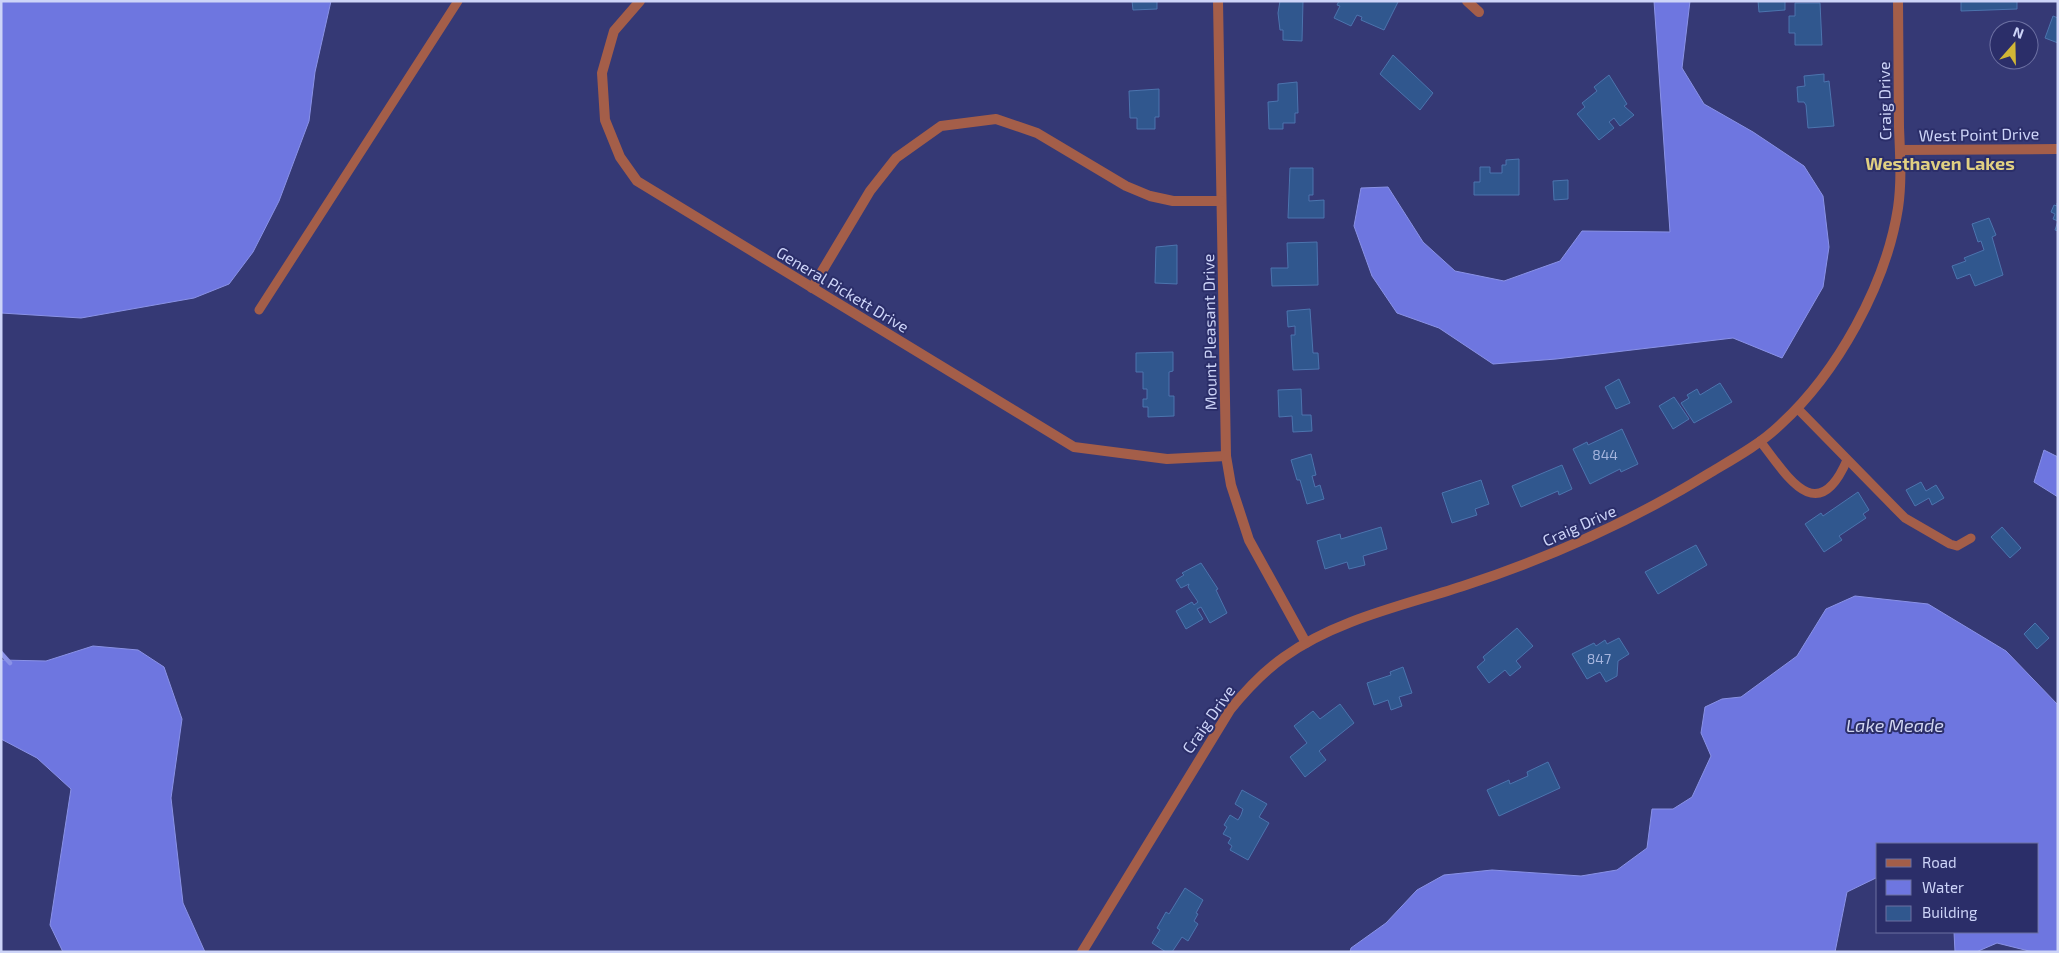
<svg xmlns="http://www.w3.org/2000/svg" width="2059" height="953" font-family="'Exo 2',sans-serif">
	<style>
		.water { fill: #6e76e0; stroke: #8a92e7 }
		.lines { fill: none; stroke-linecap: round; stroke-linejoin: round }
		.stream { stroke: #8a92e7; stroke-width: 4.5 }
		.building { fill: #30578e; stroke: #4c74ae }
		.service { stroke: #a45e49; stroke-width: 9 }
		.minor { stroke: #a45e49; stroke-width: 10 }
		.labels { text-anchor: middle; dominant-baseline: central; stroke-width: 4; stroke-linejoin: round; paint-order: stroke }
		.number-label { font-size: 14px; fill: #a6b5de }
		.street-label { font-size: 16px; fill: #cdd4f8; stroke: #2b2e69 }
		.neighbourhood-label { font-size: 18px; font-weight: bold; fill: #e1d082; stroke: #2b2e69 }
		.water-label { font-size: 18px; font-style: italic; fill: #d1d6f1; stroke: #2b2e69 }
	</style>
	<rect width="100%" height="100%" fill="#353975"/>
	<g class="water">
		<polygon points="1,1 331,1 315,72 309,121 279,201 253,252 229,284 194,298 81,318 1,313"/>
		<polygon points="1654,1 1690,1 1682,68 1704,104 1753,132 1804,166 1823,196 1829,247 1823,287 1782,358 1733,338 1556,359 1493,364 1439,328 1397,313 1372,276 1354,226 1361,188 1388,187 1423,242 1455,271 1504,281 1560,261 1582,231 1670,232"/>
		<polygon points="2044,450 2058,457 2058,497 2034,482"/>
		<polygon points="1855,596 1928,604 2006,651 2058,705 2058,952 2033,952 1997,943 1976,952 1955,952 1954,932 2038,932 2038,844 1878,844 1878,877 1847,892 1835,952 1350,952 1351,948 1386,923 1417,890 1444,875 1492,870 1581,876 1617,870 1647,848 1652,809 1673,809 1692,797 1711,756 1701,733 1705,707 1722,699 1741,697 1797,656 1826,609"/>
		<polygon points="93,646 138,650 164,667 182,719 171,798 183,903 205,952 63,952 50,925 71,789 37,758 1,739 1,660 46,661"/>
	</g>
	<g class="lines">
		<polyline class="stream" points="1,653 10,663"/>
	</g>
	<g class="building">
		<polygon points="1132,1 1157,1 1157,9 1133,10"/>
		<polygon points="1280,1 1303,1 1302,41 1283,40 1283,30 1280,30 1278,13"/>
		<polygon points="1339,1 1397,1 1398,2 1384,30 1361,20 1362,17 1357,15 1351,26 1334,18 1340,6 1337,5"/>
		<polygon points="1758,1 1785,1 1785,10 1759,12"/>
		<polygon points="1961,1 2017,1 2017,9 1961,11"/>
		<polygon points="1795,3 1820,3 1822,45 1795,45 1795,33 1789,33 1789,16 1795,16"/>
		<polygon points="2053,16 2058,18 2058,43 2045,38"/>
		<polygon points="1393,55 1433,93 1420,110 1380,74"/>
		<polygon points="1824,74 1824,82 1829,81 1834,126 1808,128 1806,105 1804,102 1798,102 1797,87 1805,86 1804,76"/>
		<polygon points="1609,75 1627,104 1624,106 1634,115 1620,126 1614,118 1609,122 1614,128 1599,140 1577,114 1585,107 1582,103 1597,91 1594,87"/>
		<polygon points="1297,82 1298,113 1295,113 1295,123 1283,123 1283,129 1269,129 1268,102 1278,101 1278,84"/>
		<polygon points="1159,89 1159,117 1155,117 1155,129 1137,129 1137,118 1130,118 1129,91"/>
		<polygon points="1519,159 1519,195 1474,195 1474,182 1480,182 1480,167 1490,167 1490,173 1502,173 1502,165 1506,165 1506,160"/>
		<polygon points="1290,168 1313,168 1313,195 1309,195 1309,201 1324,200 1324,218 1288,218"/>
		<polygon points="1568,180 1568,199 1554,200 1553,181"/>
		<polygon points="2057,203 2058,203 2058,231 2055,230 2058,221 2053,219 2055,214 2051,212 2054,205 2057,206"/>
		<polygon points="1989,218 1996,235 1992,237 2003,275 1975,286 1970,274 1957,279 1952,266 1966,261 1964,258 1984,250 1981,241 1978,242 1972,224"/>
		<polygon points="1317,242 1318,285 1272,286 1271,268 1288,268 1287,243"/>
		<polygon points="1177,245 1177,284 1155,283 1156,247"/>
		<polygon points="1310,309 1313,353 1318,353 1319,369 1293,370 1291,335 1295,335 1295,326 1288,327 1287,311"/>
		<polygon points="1173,352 1173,371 1169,372 1169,396 1174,396 1174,416 1148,417 1148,407 1143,407 1143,399 1147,399 1147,389 1143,389 1143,372 1136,372 1136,353"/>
		<polygon points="1619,379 1630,403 1616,409 1605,387"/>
		<polygon points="1720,383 1732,402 1694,423 1681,403 1689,398 1687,395 1697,389 1700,395"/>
		<polygon points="1301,389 1302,415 1311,415 1312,431 1293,432 1292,416 1279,417 1278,390"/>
		<polygon points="1674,397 1689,419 1673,429 1659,406"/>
		<polygon points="1622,429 1638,464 1621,472 1620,469 1590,484 1573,449 1587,442 1588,445"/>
		<polygon points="1311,454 1316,475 1312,476 1315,487 1320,485 1324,499 1307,504 1300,480 1297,480 1291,460"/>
		<polygon points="1562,465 1572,489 1559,495 1558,491 1521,507 1512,486"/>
		<polygon points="1481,480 1489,504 1475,509 1477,515 1452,523 1442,493"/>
		<polygon points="1921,482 1926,491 1936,485 1944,498 1932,505 1929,498 1915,506 1906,490"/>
		<polygon points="1858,492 1869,510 1863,514 1866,518 1839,536 1842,540 1824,552 1805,524 1821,513 1823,516"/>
		<polygon points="1381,527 1387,549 1363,556 1365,565 1349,569 1347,562 1325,569 1317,541 1340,534 1341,539"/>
		<polygon points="2002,527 2021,548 2010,558 1991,537"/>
		<polygon points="1696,545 1707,565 1658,594 1645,572"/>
		<polygon points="1201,563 1218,589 1216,590 1227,613 1210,623 1201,607 1197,609 1203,619 1186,629 1176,611 1192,602 1194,605 1198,602 1188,587 1189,584 1181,588 1176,580 1184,575 1182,573"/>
		<polygon points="2035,623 2049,638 2037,649 2024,634"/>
		<polygon points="1517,628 1533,646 1516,661 1521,667 1510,676 1505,670 1489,683 1477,667 1485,660 1483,657"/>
		<polygon points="1619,638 1629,654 1618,661 1617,676 1606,682 1600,672 1587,679 1572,654 1594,643 1596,646 1605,640 1607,644"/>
		<polygon points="1403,667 1412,693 1399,697 1402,706 1391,710 1388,700 1374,705 1367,683 1391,675 1390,672"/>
		<polygon points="1340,704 1354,723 1319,751 1326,760 1305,777 1290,757 1307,743 1294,726 1313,711 1320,719"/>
		<polygon points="1548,762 1560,788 1499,816 1487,790 1509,780 1510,784 1528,776 1527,772"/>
		<polygon points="1242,790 1267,804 1259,817 1269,823 1248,860 1230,850 1232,846 1228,843 1231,838 1223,834 1227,827 1224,825 1230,815 1238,820 1241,815 1243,809 1235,804"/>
		<polygon points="1185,888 1203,900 1196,913 1198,914 1194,921 1198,924 1188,941 1182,937 1172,952 1166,952 1152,943 1160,930 1157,928 1166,912 1169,914"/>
	</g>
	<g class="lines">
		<g class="service">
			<polyline points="259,310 458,1"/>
			<polyline points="1797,408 1894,507 1905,518 1950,544 1957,546 1971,538"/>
			<path d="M 1760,441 C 1786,474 1817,530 1847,460"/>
		</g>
		<g class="minor">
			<polyline points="640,1 614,31 602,73 605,120 620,157 637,181 1074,447 1167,459 1226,456"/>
			<polyline points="1218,1 1226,456 1231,485 1249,540 1306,643"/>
			<polyline points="1467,1 1479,12"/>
			<polyline points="1900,150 2058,149"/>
			<polyline points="812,288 870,191 896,158 941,126 996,119 1037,133 1126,186 1150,196 1173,201 1221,201"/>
			<path d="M 1082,952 L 1230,710 C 1246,690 1263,672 1284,657 C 1337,619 1406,605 1466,585 C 1551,557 1632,521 1708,474 C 1733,459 1759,445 1780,425 C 1837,373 1886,285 1898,208 C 1902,181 1900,154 1899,127 C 1899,85 1898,43 1898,1"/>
		</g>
	</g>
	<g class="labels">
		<g class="number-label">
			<text x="1605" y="454">844</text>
			<text x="1599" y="658">847</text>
		</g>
		<g class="street-label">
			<text transform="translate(1884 101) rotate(-91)">Craig Drive</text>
			<text transform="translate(1979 134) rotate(-1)">West Point Drive</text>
			<text transform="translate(843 289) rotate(31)">General Pickett Drive</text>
			<text transform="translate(1209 332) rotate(-91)">Mount Pleasant Drive</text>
			<text transform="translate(1579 525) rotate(-24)">Craig Drive</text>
			<text transform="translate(1208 719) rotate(-55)">Craig Drive</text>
		</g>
		<g class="neighbourhood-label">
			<text x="1940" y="163">Westhaven Lakes</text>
		</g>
		<g class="water-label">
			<text x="1895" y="725">Lake Meade</text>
		</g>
	</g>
	<rect width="2059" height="953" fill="none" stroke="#cdd4f8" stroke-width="5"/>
	<rect x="1876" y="843" width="162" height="90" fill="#2b2e69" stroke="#6c70a2"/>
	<rect x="1886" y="859" width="25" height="8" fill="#a45e49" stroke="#6c70a2"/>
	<text x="1922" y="868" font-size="15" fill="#cdd4f8">Road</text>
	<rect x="1886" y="880" width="25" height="15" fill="#6e76e0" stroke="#6c70a2"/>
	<text x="1922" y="893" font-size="15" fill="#cdd4f8">Water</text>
	<rect x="1886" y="906" width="25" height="15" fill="#30578e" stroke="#6c70a2"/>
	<text x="1922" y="918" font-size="15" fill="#cdd4f8">Building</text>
	<g transform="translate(2014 45) rotate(20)"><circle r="24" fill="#2b2e69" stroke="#6c70a2"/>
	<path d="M0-4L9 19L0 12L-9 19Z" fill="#d1b736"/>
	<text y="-8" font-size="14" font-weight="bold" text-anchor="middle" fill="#cdd4f8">N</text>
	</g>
</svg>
